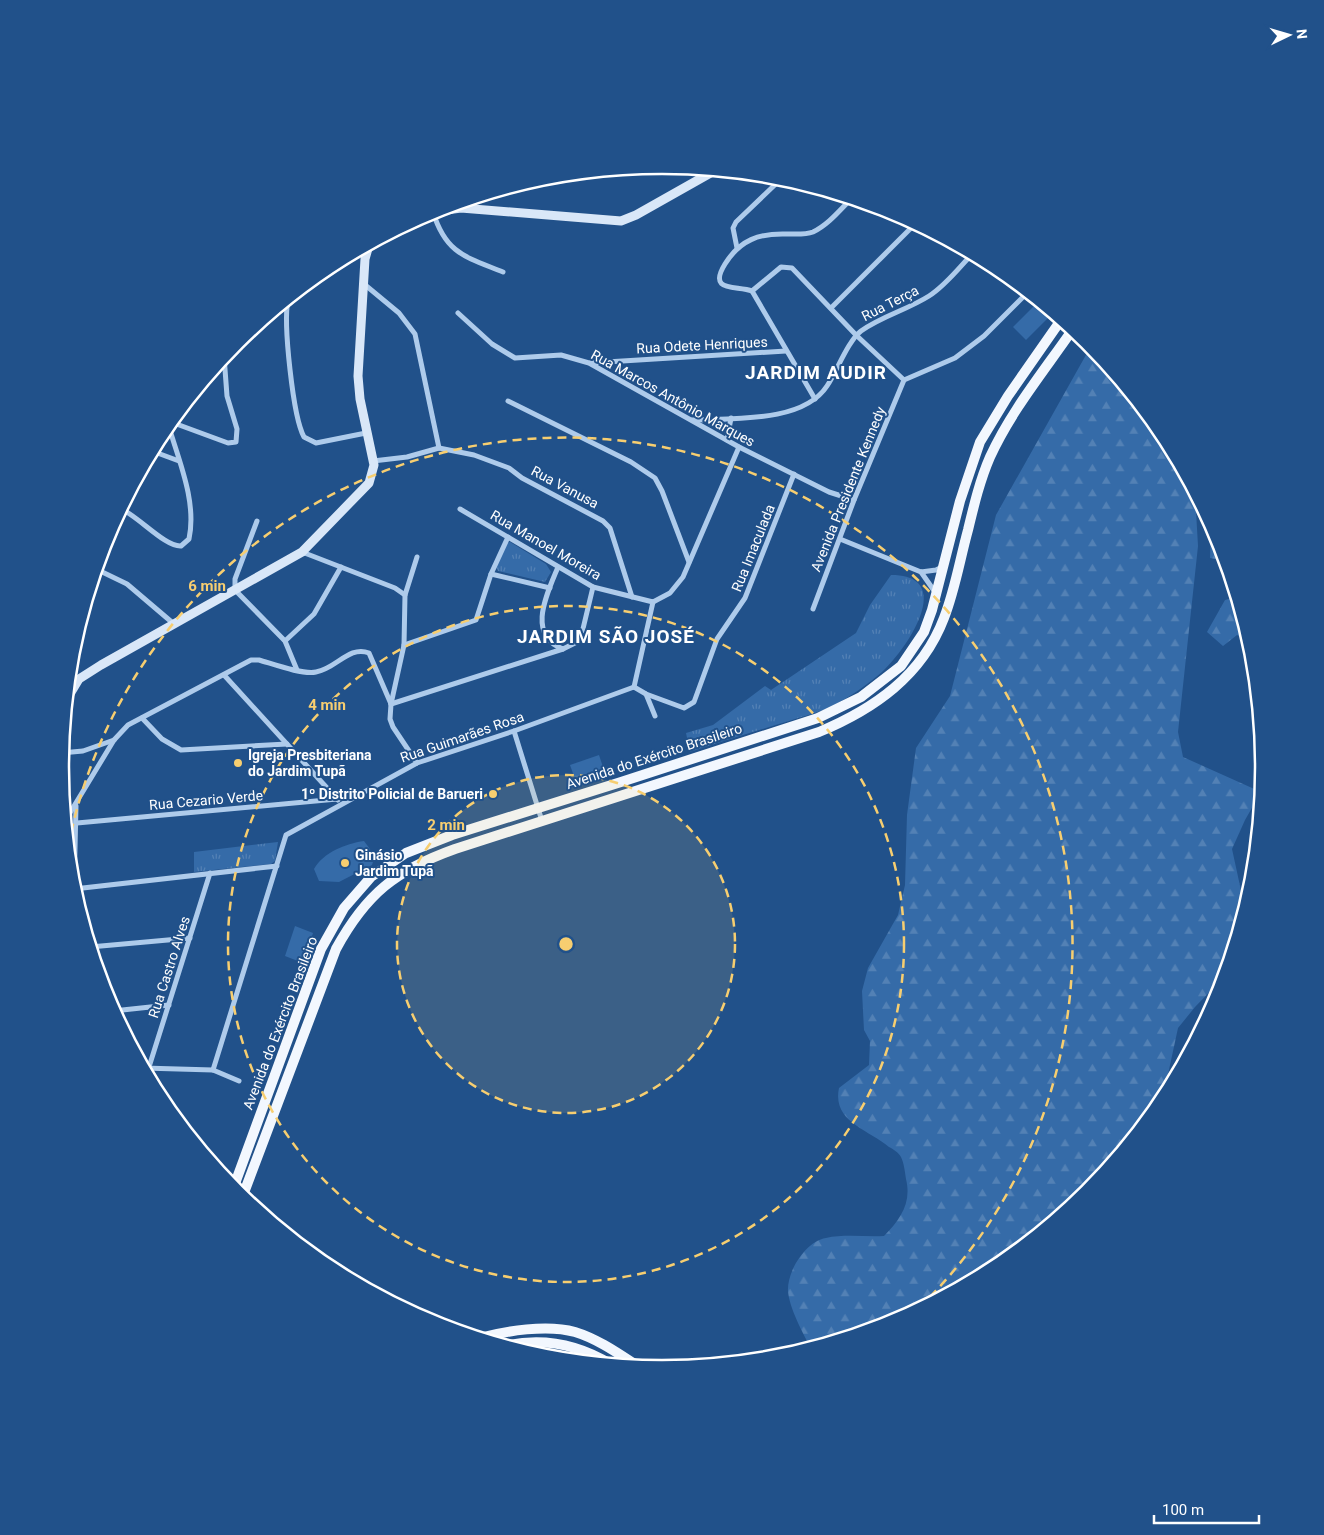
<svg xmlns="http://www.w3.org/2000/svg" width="1324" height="1535" font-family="Roboto,sans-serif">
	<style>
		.green { fill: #356ba8 }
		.forest { fill: url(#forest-firs) }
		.park { fill: url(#park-tufts) }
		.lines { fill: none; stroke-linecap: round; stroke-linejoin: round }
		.street { stroke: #aecbeb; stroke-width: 5 }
		.secondary { stroke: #d9e7f8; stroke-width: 9 }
		.primary { stroke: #f2f7fe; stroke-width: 10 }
		.ring { fill: none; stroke: #f7ce70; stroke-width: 2.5; stroke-dasharray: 9 6 }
		.poi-dot { fill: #f7ce70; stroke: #21518a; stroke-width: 2 }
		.labels { text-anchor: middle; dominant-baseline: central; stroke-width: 4; stroke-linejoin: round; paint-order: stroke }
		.street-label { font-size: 14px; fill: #fff; stroke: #21518a }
		.poi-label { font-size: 14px; font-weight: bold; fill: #fff; stroke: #21518a; text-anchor: start }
		.district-label { font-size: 19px; font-weight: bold; letter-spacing: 1px; fill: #fff; stroke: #21518a }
		.rim { fill: none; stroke: #fff; stroke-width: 2.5 }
		.centre { fill: #f7ce70; stroke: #21518a; stroke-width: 2.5 }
		.ring-label { font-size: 15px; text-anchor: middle; font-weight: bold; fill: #f7ce70; stroke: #21518a; stroke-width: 4; stroke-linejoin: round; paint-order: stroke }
	</style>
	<defs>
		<pattern id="forest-firs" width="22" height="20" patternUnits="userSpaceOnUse" patternTransform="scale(1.25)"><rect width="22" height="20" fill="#356ba8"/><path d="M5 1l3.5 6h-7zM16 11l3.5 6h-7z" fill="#5381b5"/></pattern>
		<pattern id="park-tufts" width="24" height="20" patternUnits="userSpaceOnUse" patternTransform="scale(1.25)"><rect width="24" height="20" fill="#356ba8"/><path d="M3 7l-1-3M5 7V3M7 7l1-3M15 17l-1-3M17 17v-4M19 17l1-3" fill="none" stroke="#5381b5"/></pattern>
	</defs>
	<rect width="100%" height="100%" fill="#21518a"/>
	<g class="green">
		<polygon points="1035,305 1048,318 1026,340 1013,327"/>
		<polygon points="599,755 605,773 576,782 570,765"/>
		<path d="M 364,841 C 370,849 376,856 372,865 L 339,882 L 319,881 L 314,869 C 324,852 345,844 364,841 Z"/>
		<polygon points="295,926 313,933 303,963 285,956"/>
	</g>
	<g class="forest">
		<path d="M 1091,346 L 1163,433 L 1195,494 L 1198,546 L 1178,732 L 1183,757 L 1261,792 L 1245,820 L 1232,849 L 1245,909 L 1225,976 L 1195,1007 L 1178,1028 L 1162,1102 L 1087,1193 L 996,1268 L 892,1324 L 811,1348 C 803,1334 789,1307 788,1291 C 787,1271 806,1241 826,1238 C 844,1234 865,1237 884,1236 C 900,1220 912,1203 906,1179 C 905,1172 904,1163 901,1157 C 899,1153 893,1149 889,1147 C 868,1129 832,1122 839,1088 L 869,1065 L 870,1041 L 864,1030 L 862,991 L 868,968 L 898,915 L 905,885 L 907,815 L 916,748 L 950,696 L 996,515 Z"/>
		<polygon points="1211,526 1218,537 1225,561 1210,558"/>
		<polygon points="1236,597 1250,641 1237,635 1223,646 1207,632 1225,600"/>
	</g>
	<g class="park">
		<polygon points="726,421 725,433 708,425 709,422"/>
		<polygon points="510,542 546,564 551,572 545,582 498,571 496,567 507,543"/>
		<path d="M 891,575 C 957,575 907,649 882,672 C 867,685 850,697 832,706 C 819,713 803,716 789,721 C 756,731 723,741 690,752 L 686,733 L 713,725 L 765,686 L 771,690 L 856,633 L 870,605 Z"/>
		<polygon points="278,842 275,861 271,864 194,872 194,852"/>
	</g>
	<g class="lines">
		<g class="street">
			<path d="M 433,212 C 446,254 466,257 503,272"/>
			<polyline points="737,248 733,228 736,222 782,178"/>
			<polyline points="364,284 399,313 415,334 439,448 407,457 373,461"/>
			<polyline points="752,291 781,267 792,268 856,335 904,380"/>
			<path d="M 752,291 C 737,285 707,293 725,264 C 740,240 759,233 787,234 C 795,234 805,235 813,232 C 828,225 840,210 851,199"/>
			<polyline points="752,291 815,399"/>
			<path d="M 288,300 C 283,323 293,417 304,437 L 316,443 L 366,433"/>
			<polyline points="831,308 915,224"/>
			<polyline points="458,313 492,344 515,358 561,355 589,363 739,447 829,492 854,500"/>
			<polyline points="590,363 786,351"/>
			<polyline points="508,401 631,462 655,478 662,491 689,562"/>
			<path d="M 692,420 C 733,418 803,423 827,386 C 837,371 848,341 861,331 C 882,316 907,310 929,296 C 945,286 959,268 972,254"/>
			<polyline points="171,422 228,443 236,442 237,429 227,396 224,356"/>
			<polyline points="727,440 731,418"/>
			<polyline points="439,448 474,455 509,468 522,478 603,521 610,528 632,597"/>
			<polyline points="152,451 179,461"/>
			<path d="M 121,509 C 138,516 165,547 181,546 L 189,539 C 197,502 179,461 168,424"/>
			<polyline points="460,509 593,587 653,602"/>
			<polyline points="257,521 235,579 235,590 285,641 297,670"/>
			<polyline points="840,539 921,572 936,570 942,567"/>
			<polyline points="302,552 395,588 405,595 404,645 391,704"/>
			<path d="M 558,567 C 547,594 526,635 563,649 L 577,642 L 581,637 L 593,587"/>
			<polyline points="96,569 127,584 174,624"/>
			<polyline points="921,572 935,592"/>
			<polyline points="491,574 550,588"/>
			<polyline points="405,595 417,557"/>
			<polyline points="653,602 670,593 683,577 739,447"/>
			<polyline points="813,609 854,500 904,380 955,358 984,336 1028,292"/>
			<polyline points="285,641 314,614 341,567"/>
			<polyline points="404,645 476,620 491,574 508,537"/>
			<polyline points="224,675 338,800"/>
			<polyline points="69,677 79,679"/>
			<polyline points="634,687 646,694 684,708 694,702 717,639 745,598 794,474"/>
			<polyline points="634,687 653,602"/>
			<polyline points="646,694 655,716"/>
			<polyline points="391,704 563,649"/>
			<polyline points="142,718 162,739 181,750 287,744"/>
			<polyline points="514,731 542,821"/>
			<polyline points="61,753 83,751 114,740"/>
			<path d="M 65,821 L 114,740 L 128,725 L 251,660 L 259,660 C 273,664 302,675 316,672 C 336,669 349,645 369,653 L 391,704 L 390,719 L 393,727 L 417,763"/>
			<polyline points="77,823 337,799"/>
			<polyline points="74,889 277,866"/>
			<polyline points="74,891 76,806"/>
			<polyline points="90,947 190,938"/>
			<polyline points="113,1011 169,1005"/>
			<polyline points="149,1067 210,873"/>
			<polyline points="143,1068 213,1070 239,1081"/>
			<polyline points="213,1070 286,835 417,763 514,731 634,687"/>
			<polyline points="199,1148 204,1150 204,1154"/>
		</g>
		<g class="secondary">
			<polyline points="431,212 461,208 621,221 636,215 714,171"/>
			<polyline points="67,699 79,679 101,665 302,552 369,483 374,465 360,399 358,376 365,259 369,245"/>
		</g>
		<g class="primary">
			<polyline points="233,1189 321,949 344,908 371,877 406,853 452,835 621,782 818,718 861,697 901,666 924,632 932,610 960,501 980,442 1008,396 1061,320"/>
			<path d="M 242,1198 L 336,949 C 366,894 396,870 455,849 L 819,732 C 874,709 922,676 944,618 C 955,590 960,559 968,530 C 974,505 980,480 990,457 C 1011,411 1044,371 1073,329"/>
			<path d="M 479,1338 C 506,1331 547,1324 575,1332 C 598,1339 619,1354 639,1367"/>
			<path d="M 504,1346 C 543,1337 578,1344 612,1365"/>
		</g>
	</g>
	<circle cx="566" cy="944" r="169" fill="#f7ce70" fill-opacity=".12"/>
	<g class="ring">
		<circle cx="566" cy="944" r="169"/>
		<circle cx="566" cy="944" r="338"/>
		<path d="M68 847A507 507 0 1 1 918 1309"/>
	</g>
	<g class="poi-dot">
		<circle cx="238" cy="763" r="5"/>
		<circle cx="493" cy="794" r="5"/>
		<circle cx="345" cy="863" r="5"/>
	</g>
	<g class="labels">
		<g class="street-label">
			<text transform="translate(890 303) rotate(-27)">Rua Terça</text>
			<text transform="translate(702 345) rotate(-3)">Rua Odete Henriques</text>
			<text transform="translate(673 398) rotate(29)">Rua Marcos Antônio Marques</text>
			<text transform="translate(565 487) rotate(28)">Rua Vanusa</text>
			<text transform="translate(848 489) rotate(-68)">Avenida Presidente Kennedy</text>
			<text transform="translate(546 545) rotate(30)">Rua Manoel Moreira</text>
			<text transform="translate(753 548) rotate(-68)">Rua Imaculada</text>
			<text transform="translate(462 737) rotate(-19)">Rua Guimarães Rosa</text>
			<text transform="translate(654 756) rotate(-18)">Avenida do Exército Brasileiro</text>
			<text transform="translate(206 800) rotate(-5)">Rua Cezario Verde</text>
			<text transform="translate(169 967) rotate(-72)">Rua Castro Alves</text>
			<text transform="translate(280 1023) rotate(-69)">Avenida do Exército Brasileiro</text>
		</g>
		<g class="poi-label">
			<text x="248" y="755">Igreja Presbiteriana<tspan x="248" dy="16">do Jardim Tupã</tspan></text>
			<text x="483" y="794" text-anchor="end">1º Distrito Policial de Barueri</text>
			<text x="355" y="855">Ginásio<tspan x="355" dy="16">Jardim Tupã</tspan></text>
		</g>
		<g class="district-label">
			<text x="816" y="372">JARDIM AUDIR</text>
			<text x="606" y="636">JARDIM SÃO JOSÉ</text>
		</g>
	</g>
	<path d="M0 0H1324V1535H0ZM69 767a593 593 0 1 1 1186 0a593 593 0 1 1-1186 0Z" fill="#21518a" fill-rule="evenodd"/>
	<path class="rim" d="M69 767a593 593 0 1 1 1186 0a593 593 0 1 1-1186 0Z"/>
	<circle cx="566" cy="944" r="8" class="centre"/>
	<g class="ring-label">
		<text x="207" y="591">6 min</text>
		<text x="327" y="710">4 min</text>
		<text x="446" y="830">2 min</text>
	</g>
	<g transform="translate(1289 35) rotate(85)" stroke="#21518a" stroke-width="4" paint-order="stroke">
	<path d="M0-4L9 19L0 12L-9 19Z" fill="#ffffff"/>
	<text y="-8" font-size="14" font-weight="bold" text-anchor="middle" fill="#ffffff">N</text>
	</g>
	<path d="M1154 1515v8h105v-8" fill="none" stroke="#ffffff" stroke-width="2.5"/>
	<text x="1162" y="1515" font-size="15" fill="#ffffff" stroke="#21518a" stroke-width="4" paint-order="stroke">100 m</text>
</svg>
